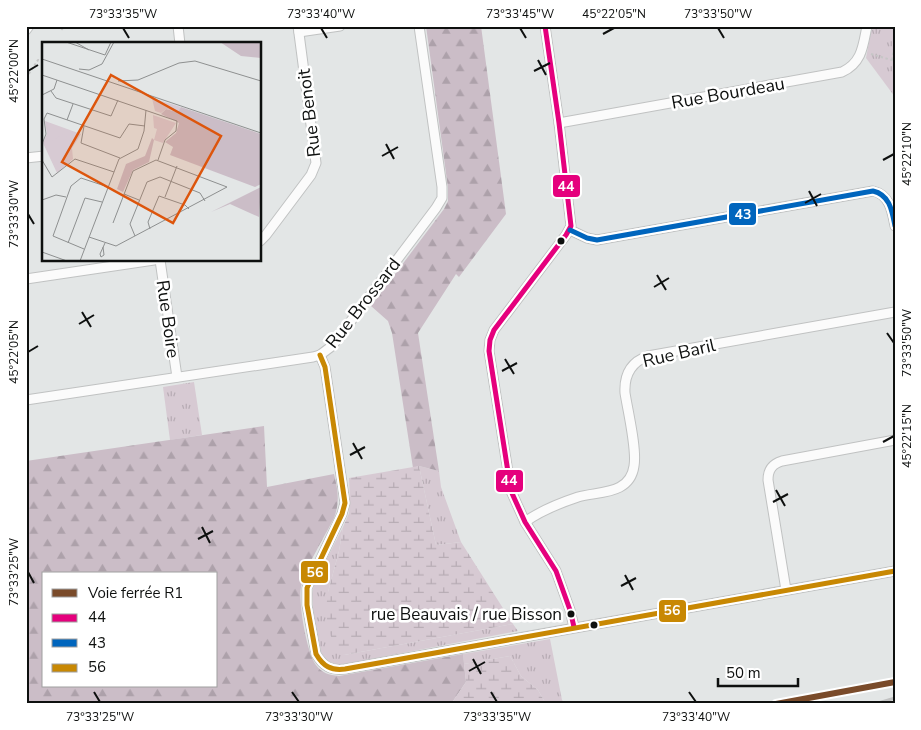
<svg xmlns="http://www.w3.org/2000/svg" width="921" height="730" font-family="'Nunito Sans',sans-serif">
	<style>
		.grass { fill: url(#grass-tufts) }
		.forest { fill: url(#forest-firs); fill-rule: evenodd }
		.wetland { fill: url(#wetland-marsh) }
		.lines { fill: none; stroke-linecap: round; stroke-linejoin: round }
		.street-casing { stroke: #c0c2c2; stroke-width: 11 }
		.path { stroke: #c6c6c6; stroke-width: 2; stroke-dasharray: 2.5 2.5; stroke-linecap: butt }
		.street { stroke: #fbfbfb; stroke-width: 9 }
		.rail { stroke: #c0c1c1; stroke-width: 3 }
		.bus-1-casing { stroke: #fff; stroke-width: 9 }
		.bus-2-casing { stroke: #fff; stroke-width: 9 }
		.bus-3-casing { stroke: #fff; stroke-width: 9 }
		.bus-1 { stroke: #e5007d; stroke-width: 5 }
		.bus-2 { stroke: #0065bd; stroke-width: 5 }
		.bus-3 { stroke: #c88803; stroke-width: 5 }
		.rail-1-casing { stroke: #fff; stroke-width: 10 }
		.rail-1 { stroke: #7a4b2a; stroke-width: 6 }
		.ticks { fill: none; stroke: #0e100f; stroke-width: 2 }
		.bus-dot { fill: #0e100f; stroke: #fff; stroke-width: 2 }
		.labels { text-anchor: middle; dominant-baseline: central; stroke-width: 5; stroke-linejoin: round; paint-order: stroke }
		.bus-label { font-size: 17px; fill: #0e100f; stroke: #fff; text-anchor: end }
		.street-label { font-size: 18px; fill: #0e100f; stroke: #fff }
		.inset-road { fill: none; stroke: #8e9090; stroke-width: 1 }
		.view { fill: #dd550c; fill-opacity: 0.15; stroke: #dd550c; stroke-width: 2.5 }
		.inset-edge { fill: none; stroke: #0e100f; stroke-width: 2.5 }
		.line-badge { stroke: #fff; stroke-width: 2 }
		.badge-label { font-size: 14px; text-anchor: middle; font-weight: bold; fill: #fff }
		.neatline { fill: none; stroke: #0e100f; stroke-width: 2 }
		.ticks-label { font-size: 12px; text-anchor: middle; fill: #0e100f }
	</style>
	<defs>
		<pattern id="grass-tufts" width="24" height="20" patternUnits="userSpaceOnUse" patternTransform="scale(1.25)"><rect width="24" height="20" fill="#d7cad3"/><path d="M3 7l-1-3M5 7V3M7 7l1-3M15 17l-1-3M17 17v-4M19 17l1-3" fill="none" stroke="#b7acb4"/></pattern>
		<pattern id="forest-firs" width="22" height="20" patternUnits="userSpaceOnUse" patternTransform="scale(1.25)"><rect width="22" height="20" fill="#cbbdc7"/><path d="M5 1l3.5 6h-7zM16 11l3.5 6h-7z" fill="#ada1aa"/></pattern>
		<pattern id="wetland-marsh" width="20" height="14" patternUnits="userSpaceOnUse" patternTransform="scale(1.25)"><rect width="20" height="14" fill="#d7cad3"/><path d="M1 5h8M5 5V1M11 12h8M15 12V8" fill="none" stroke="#b7acb4"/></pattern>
	</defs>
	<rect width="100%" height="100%" fill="#e3e6e6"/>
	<g class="grass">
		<polygon points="872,26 895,26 895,97 866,58"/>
		<polygon points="194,382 202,435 170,440 163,387"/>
		<polygon points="419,466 439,471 441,487 461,542 436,545"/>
		<path d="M 343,527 L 339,551 L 328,592 L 344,655 L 513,624 L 518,631 L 340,665 C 331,663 326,661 321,652 L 313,609 L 312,594 L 314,584 Z"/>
		<polygon points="550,639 562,700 565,704 546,704 538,690 521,676 510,656 464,664 463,654"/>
	</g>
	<g class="forest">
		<polygon points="426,26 481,26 506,214 459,277 456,274 418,333 439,471 419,466 413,468 392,333 388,321 371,306 444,209 448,201 448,188"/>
		<path d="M 264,426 L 267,487 L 334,474 C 338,490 340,502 334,518 C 325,536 305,568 301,587 C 298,602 307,654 316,665 C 322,673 329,675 339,676 L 463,654 L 466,682 L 451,704 L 26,704 L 26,461 ZM 44,574 L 216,574 L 216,686 L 44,686 Z"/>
	</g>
	<g class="wetland">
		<polygon points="419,466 436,545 461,542 513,624 344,655 335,648 328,628 326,609 328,592 339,551 343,527 349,513 350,500 349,478"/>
		<polygon points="510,656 521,676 538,690 546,704 451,704 466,682 464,664"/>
	</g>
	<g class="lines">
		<defs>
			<g id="street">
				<polyline points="178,26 180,44"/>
				<polyline points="545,26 559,123 571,226 566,235 494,330 490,340 489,351 511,491 525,522 556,571 570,610 574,627"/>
				<polyline points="26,30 29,26"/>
				<polyline points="299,32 340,26"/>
				<path d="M 559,123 L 842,72 C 862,63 863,46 867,26"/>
				<polyline points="26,158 44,156"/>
				<path d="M 570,230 L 587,238 L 597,240 L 873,191 C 890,195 892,211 895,226"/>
				<polyline points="260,241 266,235 311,175 316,163 298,26"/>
				<polyline points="160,260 177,377"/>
				<polyline points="26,279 154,260"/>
				<path d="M 320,355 L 325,367 L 345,503 L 342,514 L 307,588 L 307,605 L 316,654 C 323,666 331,671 345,669 L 895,571"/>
				<polyline points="26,400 313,357 320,355 332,346 436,208 442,198 442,187 419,26"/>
				<path d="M 525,522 C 540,511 560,503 578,497 C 599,491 630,495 634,466 C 637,449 628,412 625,393 C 624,375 631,362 648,356 L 895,312"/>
				<path d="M 786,590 L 768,480 C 768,470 772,464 782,461 L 895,440"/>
			</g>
		</defs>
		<use href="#street" class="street-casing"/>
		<g class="path">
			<polyline points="61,28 64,31"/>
			<polyline points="871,54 895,61"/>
			<polyline points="892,60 895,43"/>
			<polyline points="26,78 38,60 40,61"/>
		</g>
		<use href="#street" class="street"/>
		<polyline class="rail" points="875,704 895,698"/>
		<defs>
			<polyline id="bus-1" points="545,26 559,123 571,226 566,235 494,330 490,340 489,351 511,491 525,522 556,571 570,610 574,627"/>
			<path id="bus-2" d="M 570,230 L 587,238 L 597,240 L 873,191 C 890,195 892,211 895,226"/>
			<path id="bus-3" d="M 320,355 L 325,367 L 345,503 L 342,514 L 307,588 L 307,605 L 316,654 C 323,666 331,671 345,669 L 895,571"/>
		</defs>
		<use href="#bus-1" class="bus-1-casing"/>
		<use href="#bus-2" class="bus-2-casing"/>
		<use href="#bus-3" class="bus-3-casing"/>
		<use href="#bus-1" class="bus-1"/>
		<use href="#bus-2" class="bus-2"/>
		<use href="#bus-3" class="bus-3"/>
		<defs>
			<polyline id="rail-1" points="776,704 895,682"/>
		</defs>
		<use href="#rail-1" class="rail-1-casing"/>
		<use href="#rail-1" class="rail-1"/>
	</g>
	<path class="ticks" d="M 123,28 L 129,38M 321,28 L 327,38M 520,28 L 526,38M 718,28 L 724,38M 603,34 L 614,28M 538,60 L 546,75M 28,71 L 38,65M 534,71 L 550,63M 386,144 L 394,159M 382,156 L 398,147M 883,160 L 894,154M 809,191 L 817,206M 805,203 L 821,194M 28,214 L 34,224M 657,275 L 666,290M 654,287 L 669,278M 82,312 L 91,327M 79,324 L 94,315M 887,333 L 894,343M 28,352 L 38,346M 505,359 L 514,374M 502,371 L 517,363M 883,442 L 894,436M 353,443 L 362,459M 350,455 L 365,447M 776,490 L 785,506M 773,502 L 788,494M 202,527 L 210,543M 198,539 L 213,531M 28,572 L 34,583M 625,575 L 633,590M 621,586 L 636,578M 473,659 L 481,674M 469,671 L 485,662M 94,692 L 100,702M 292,692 L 299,702M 491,692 L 497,702M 689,692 L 696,702"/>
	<g class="bus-dot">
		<circle cx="561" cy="241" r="4.5"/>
		<circle cx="571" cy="614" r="4.5"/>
		<circle cx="594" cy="625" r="4.5"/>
	</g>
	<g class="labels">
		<g class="bus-label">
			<text x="562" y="614">rue Beauvais / rue Bisson</text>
		</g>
		<g class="street-label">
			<text transform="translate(728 93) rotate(-10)">Rue Bourdeau</text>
			<text transform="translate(309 113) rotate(-97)">Rue Benoit</text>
			<text transform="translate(363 303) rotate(-52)">Rue Brossard</text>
			<text transform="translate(168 319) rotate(82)">Rue Boire</text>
			<text transform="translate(679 353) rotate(-13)">Rue Baril</text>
		</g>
	</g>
	<g transform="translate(42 42)">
		<rect width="219" height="219" fill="#e3e6e6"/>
		<path d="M 3,79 L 39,92 L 30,106 L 31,117 L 15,131 L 1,101 L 5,92 Z" fill="#d7cad3"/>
		<path d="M 178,0 L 219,0 L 219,16 L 199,14 ZM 139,65 L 219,92 L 219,142 L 213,145 L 128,113 L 131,105 L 123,100 L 134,91 L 137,81 L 119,72 L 124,67 L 135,70 ZM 110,96 L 112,98 L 107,120 L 91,128 L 81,150 L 75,147 L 84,122 L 103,114 ZM 219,145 L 217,175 L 188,162 L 169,170 Z" fill="#cbbdc7"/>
		<path d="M 110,56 L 139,65 L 136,70 L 124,67 L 119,71 L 113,69 ZM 111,73 L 134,81 L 121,101 L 112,98 L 115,87 L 112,86 Z" fill="#d7cad3"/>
		<path d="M 21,92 L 33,99 L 22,111 L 10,99 Z" fill="#d7cad3"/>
		<path class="inset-road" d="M 24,0 L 63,13 L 69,0M 33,0 L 47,8M 48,0 L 65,0M 0,17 L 219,91M 37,27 L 47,28 L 60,22 L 72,0M 0,33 L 135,79 L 134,89 L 123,98 L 116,118M 76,39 L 96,38 L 137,21 L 153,19 L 219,39M 9,49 L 14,56 L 69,74 L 76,58M 0,53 L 12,47 L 15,38M 25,78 L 31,62M 42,84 L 39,101 L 78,116M 0,102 L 4,92 L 2,77 L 5,71 L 78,96 L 87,82 L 103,84M 0,118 L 10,135 L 33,117 L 72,130M 82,152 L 97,158M 123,155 L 135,124M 0,158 L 14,153 L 24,155M 108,187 L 106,180 L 117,154 L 143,163 L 147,167M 93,194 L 88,182 L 105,140 L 118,135 L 158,151 L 163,159M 47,195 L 74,204 L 185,145 L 114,118 L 91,129 L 71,181M 26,201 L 43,156 L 60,160M 61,205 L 62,213 L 59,215 L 58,212 L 63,201M 42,207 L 11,194 L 29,144 L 39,136 L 66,145M 0,210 L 25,219M 38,219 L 77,117 L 96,107 L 102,89 L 104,68"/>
		<path class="view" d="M 69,33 L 179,94 L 131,181 L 20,120 Z"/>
		<rect width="219" height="219" class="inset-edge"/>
	</g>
	<g class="line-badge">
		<rect x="552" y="174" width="29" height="24" rx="5" fill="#e5007d"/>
		<rect x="728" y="202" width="29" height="24" rx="5" fill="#0065bd"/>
		<rect x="495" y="469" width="29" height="24" rx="5" fill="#e5007d"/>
		<rect x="300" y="560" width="29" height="24" rx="5" fill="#c88803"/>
		<rect x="658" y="599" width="29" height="24" rx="5" fill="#c88803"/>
	</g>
	<g class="badge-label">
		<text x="566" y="191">44</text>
		<text x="743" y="219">43</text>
		<text x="509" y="485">44</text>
		<text x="315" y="577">56</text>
		<text x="672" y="615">56</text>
	</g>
	<rect width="921" height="730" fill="none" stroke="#ffffff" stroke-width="55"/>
	<rect x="42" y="572" width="175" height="115" fill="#ffffff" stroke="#9f9f9f"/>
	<rect x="52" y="589" width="25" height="8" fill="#7a4b2a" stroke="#9f9f9f"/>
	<text x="88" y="598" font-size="15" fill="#0e100f">Voie ferrée R1</text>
	<rect x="52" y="614" width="25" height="8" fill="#e5007d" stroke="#9f9f9f"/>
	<text x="88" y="622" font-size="15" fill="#0e100f">44</text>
	<rect x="52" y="639" width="25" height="8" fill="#0065bd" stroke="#9f9f9f"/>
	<text x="88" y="648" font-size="15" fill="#0e100f">43</text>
	<rect x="52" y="664" width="25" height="8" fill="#c88803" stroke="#9f9f9f"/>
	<text x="88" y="672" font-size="15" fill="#0e100f">56</text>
	<path d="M718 678v8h80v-8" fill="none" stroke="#0e100f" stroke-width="2.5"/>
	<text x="726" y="678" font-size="15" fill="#0e100f" stroke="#ffffff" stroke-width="4" paint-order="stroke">50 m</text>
	<rect x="28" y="28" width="866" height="674" class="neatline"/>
	<g class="ticks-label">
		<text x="123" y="18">73°33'35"W</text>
		<text x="321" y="18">73°33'40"W</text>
		<text x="520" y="18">73°33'45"W</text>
		<text x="614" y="18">45°22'05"N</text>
		<text x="718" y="18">73°33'50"W</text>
		<text transform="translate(14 71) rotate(-90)" y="4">45°22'00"N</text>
		<text transform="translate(907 154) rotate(-90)" y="4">45°22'10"N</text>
		<text transform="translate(14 214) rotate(-90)" y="4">73°33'30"W</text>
		<text transform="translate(907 343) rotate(-90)" y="4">73°33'50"W</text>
		<text transform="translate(14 352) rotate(-90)" y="4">45°22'05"N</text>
		<text transform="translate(907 436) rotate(-90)" y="4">45°22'15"N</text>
		<text transform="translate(14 572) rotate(-90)" y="4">73°33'25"W</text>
		<text x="100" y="721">73°33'25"W</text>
		<text x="299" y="721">73°33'30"W</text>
		<text x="497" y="721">73°33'35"W</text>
		<text x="696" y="721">73°33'40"W</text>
	</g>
</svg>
